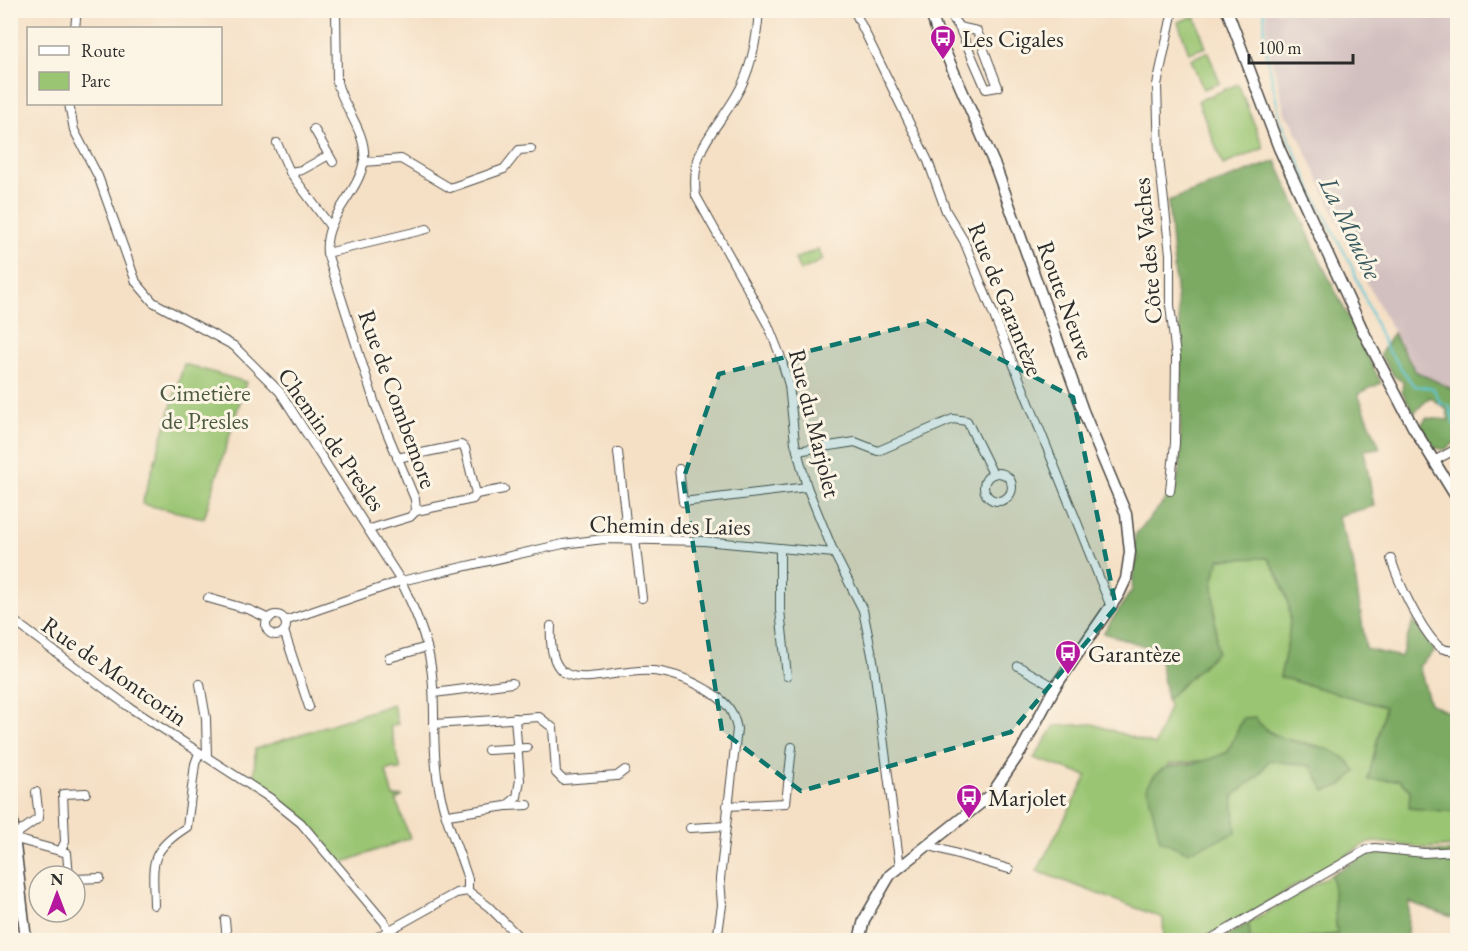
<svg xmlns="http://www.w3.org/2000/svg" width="1468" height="951" font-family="'EB Garamond',serif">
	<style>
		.industrial { fill: #d2bfbf }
		.green { fill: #9ac572; stroke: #62784e; stroke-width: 1.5; fill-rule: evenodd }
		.forest { fill: #7baa64; stroke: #536a48; stroke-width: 1.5 }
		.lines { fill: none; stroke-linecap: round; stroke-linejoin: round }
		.stream { stroke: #5ec8d8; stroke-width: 2 }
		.street-casing { stroke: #494642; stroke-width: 10 }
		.secondary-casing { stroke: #494642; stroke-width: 13 }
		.street { stroke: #fff; stroke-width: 8 }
		.secondary { stroke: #fff; stroke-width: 10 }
		.marked { fill: #0f766e; fill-opacity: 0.2; stroke: #0f766e; stroke-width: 4.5; stroke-dasharray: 12 8; stroke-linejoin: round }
		.labels { text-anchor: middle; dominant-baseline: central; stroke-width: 6; stroke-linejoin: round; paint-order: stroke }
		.poi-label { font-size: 24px; fill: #2b2b2b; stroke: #fcf5e5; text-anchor: start }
		.street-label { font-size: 24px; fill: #2b2b2b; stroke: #fcf5e5 }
		.park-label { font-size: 24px; fill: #4c5940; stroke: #fcf5e5 }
		.water-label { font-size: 26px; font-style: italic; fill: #3a5a5f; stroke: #fcf5e5 }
	</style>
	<rect width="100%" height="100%" fill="#fcf5e5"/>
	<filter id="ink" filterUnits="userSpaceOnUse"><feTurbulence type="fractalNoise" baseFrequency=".0167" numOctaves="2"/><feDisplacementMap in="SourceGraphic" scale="12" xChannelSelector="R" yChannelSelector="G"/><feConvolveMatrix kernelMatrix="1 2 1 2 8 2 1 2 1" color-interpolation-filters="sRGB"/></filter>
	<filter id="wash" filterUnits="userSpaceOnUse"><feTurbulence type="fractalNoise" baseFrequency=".008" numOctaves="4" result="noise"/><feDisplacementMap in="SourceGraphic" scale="24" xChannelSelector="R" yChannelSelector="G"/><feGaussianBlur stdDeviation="1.35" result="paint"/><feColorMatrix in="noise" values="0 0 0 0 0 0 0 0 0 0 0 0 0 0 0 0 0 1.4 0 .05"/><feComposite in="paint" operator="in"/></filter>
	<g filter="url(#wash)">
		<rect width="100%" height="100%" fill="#f5e0c6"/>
		<polygon class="industrial" points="1266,11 1457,11 1457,386 1449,387 1415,371 1366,281 1292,122 1286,116 1268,45"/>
		<g class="green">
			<polygon points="1195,16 1206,47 1189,53 1178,22"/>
			<polygon points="1208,52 1220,83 1203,89 1191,59"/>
			<polygon points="1238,84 1264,148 1223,165 1198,101"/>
			<polygon points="818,249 823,260 800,271 795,259"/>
			<polygon points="184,364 246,382 204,518 142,504"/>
			<path d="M 1268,558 C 1298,607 1292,624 1280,677 L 1385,707 L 1399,780 L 1410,790 L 1410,808 L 1457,812 L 1457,846 L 1426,848 L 1376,842 L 1365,844 L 1205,940 L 1164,940 L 1163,918 L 1037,871 L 1087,776 L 1034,758 L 1055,726 L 1093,724 L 1155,745 L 1169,707 L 1167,699 L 1217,652 L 1213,583 L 1219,559 ZM 1243,718 L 1284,739 L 1319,746 L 1311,766 L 1269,760 L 1259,775 L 1233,796 L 1154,811 L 1147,787 L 1170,764 L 1209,760 L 1228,752 Z"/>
			<path d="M 393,704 L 398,724 L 390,726 L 401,770 L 396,771 L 395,768 L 386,771 L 393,797 L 403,796 L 396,800 L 410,838 L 341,863 C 313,829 293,806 254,783 L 255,749 Z"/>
			<polygon points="1332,874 1337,934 1288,940 1250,940 1249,923"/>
		</g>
		<g class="forest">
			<path d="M 1276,161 L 1320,260 L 1381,383 L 1358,394 L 1380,448 L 1364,450 L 1374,506 L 1338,516 L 1353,561 L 1366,649 L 1401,657 L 1413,621 L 1435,651 L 1419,666 L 1430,704 L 1457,716 L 1457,772 L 1452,779 L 1457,794 L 1457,812 L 1409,808 L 1410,790 L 1399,780 L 1368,780 L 1385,707 L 1280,677 C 1292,624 1298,607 1268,558 L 1219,559 L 1213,583 L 1217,652 L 1167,699 L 1158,650 L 1103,633 L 1132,590 L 1134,566 L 1139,557 L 1135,555 L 1135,535 L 1175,489 L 1180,468 L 1181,343 L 1168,201 Z"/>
			<polygon points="1393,333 1415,371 1456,391 1457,441 1444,450 1434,447 1421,425 1426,418 1449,420 1447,410 1430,397 1414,413 1402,392 1403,382 1394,376 1380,355"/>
			<path d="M 1255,717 C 1273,748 1316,738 1343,757 C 1348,760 1352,766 1356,771 L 1342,785 L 1325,791 L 1311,766 L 1269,760 L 1259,775 L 1233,796 L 1236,833 L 1187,852 L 1160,840 L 1147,787 C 1159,765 1168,766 1190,764 C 1204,762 1215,757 1228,752 L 1243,718 Z"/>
			<polygon points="1375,850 1457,852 1457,911 1452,917 1409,902 1407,936 1404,940 1288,940 1337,934 1332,874"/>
			<polygon points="1249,923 1250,940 1218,940"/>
		</g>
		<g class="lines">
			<polyline class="stream" points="1264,10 1265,44 1280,118 1314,195 1351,265 1385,346 1414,386 1433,388 1441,404 1449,406 1456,429"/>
		</g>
	</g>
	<g filter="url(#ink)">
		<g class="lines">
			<defs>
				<g id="street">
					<path d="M 336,10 L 337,82 C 343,108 367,132 364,160 C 359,195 323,216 327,253 L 375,404 L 415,499 L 416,511 L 410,517 L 370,529"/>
					<path d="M 759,10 C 757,39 751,71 736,96 C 714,134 690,148 696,196 L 768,325 L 780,355 L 789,385 L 795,443 L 807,487 L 834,553 L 863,610 L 873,660 L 900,867"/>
					<polyline points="854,10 928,161 946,211 964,241 1111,607"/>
					<polyline points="919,10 931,18"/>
					<polyline points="947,10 959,27 986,89 998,87 977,31 959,27"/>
					<polyline points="75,28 77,10"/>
					<path d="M 69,104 L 74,130 L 98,176 L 136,282 L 153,302 L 234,346 L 280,392 L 401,581 C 414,608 427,637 431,667 C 437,706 431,744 438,782 C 443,815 458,848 468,879 L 468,891"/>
					<polyline points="314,129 333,162"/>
					<polyline points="277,143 290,172 330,226"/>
					<polyline points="364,162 401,159 450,188 504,169 519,150 531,149"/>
					<polyline points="290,172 302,170 329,155"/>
					<polyline points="327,253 427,229"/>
					<polyline points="797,451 855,442 878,451 953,419 967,421 993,474"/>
					<polyline points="618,452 628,539"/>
					<polyline points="397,458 461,445 465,448 476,494 473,499 416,511"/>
					<polyline points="1434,461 1458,448"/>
					<polyline points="679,469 683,502 807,487"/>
					<circle cx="998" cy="487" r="14"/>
					<polyline points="1170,491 1175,443 1176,357 1170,305 1170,254 1159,158 1157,85 1173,10"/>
					<polyline points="476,494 504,489"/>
					<polyline points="635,539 642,598"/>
					<polyline points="780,548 780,610 787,676"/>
					<path d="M 1391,559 C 1399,584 1418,624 1436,644 C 1441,650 1450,651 1458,650"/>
					<polyline points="208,598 250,610 269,619"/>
					<circle cx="276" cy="625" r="10"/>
					<polyline points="10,618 129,707 270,798 301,823 385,923 388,931"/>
					<polyline points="285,621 401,581 563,544 604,539 704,541 834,553"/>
					<path d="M 551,626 C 547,698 591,674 639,671 C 663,669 689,679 709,691 C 726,702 733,709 737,729 L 720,879 L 722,905 L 717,940"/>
					<polyline points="284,631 309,707"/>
					<polyline points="389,658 427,647"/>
					<polyline points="1018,666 1055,687"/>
					<polyline points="200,684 206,718 207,757"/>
					<polyline points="434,693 512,683"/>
					<polyline points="434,724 539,717 553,728 556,773 563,780 617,776 625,770"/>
					<polyline points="488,750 527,748"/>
					<polyline points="508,806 528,805"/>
					<polyline points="727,806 786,803 792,747"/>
					<polyline points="448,815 506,806 517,797 520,780 515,718"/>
					<polyline points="690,828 726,826"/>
					<polyline points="15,835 39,818 36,792"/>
					<polyline points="16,839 67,853 69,876"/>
					<polyline points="930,846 1009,869"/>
					<polyline points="61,850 65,842 63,794 86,793"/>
					<polyline points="75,879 100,878"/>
					<polyline points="468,891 489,907 522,940"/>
					<path d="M 154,905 C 153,862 148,852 187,827 L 195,764 L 199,753"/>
					<polyline points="225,920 227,940"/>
					<polyline points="372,940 456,893 468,891"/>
					<polyline points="660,940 699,940"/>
					<polyline points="1209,940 1366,850 1375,848 1424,853 1458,851"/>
				</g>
				<g id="secondary">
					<polyline points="1227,10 1279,148 1363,331 1413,427 1458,500"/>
					<polyline points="10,802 26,940"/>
					<polyline points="859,940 864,920 890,875 991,795 1021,751 1055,687 1119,594 1126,579 1130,552 1126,514 1083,411 996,168 939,38 930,10"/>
				</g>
			</defs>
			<use href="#street" class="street-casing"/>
			<use href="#secondary" class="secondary-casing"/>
			<use href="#street" class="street"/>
			<use href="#secondary" class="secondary"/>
		</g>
	</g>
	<path class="marked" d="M 927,321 L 1073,397 L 1116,607 L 1011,732 L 801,791 L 722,731 L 683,480 L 719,374 Z"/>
	<defs>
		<symbol id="bus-pin" viewBox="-11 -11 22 30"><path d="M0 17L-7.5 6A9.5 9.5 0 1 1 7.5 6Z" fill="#b5179e" stroke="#fcf5e5"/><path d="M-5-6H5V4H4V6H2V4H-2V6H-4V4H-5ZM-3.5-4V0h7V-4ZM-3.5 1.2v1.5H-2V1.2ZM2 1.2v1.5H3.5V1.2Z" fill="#fff"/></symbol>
	</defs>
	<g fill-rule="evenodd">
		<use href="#bus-pin" x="928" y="23" width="30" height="40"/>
		<use href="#bus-pin" x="1053" y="638" width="30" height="40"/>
		<use href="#bus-pin" x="954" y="782" width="30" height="40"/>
	</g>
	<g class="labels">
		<g class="poi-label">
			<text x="962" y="38">Les Cigales</text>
			<text x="1088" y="653">Garantèze</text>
			<text x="988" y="797">Marjolet</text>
		</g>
		<g class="street-label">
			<text transform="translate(1147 251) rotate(-95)">Côte des Vaches</text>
			<text transform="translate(1006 299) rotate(68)">Rue de Garantèze</text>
			<text transform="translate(1066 300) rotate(70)">Route Neuve</text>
			<text transform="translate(398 399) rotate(70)">Rue de Combemore</text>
			<text transform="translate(815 423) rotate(76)">Rue du Marjolet</text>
			<text transform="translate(332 439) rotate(55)">Chemin de Presles</text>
			<text transform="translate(670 525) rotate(1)">Chemin des Laies</text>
			<text transform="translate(115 671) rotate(35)">Rue de Montcorin</text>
		</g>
		<g class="park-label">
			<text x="205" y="392">Cimetière<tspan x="205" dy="28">de Presles</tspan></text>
		</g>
		<g class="water-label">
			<text transform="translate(1351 228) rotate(64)">La Mouche</text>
		</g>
	</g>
	<rect width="1468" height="951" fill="none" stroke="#fcf5e5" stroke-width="36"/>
	<rect x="27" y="27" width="195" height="78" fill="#fcf5e5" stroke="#a8a49b" stroke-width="1.5"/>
	<rect x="39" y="46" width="30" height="9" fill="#ffffff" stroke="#a8a49b" stroke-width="1.5"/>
	<text x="81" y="57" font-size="18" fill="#2b2b2b">Route</text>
	<rect x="39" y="72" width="30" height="18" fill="#9ac572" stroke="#a8a49b" stroke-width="1.5"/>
	<text x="81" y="87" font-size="18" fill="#2b2b2b">Parc</text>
	<g transform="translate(57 894)"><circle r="28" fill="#fcf5e5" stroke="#a8a49b" stroke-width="1.5"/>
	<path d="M0-4.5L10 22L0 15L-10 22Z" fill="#b5179e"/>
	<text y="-9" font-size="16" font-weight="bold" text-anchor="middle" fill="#2b2b2b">N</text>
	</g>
	<path d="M1249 54v9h104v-9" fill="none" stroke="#2b2b2b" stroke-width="3"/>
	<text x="1258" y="54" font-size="18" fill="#2b2b2b" stroke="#fcf5e5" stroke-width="4.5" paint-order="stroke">100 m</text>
</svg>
